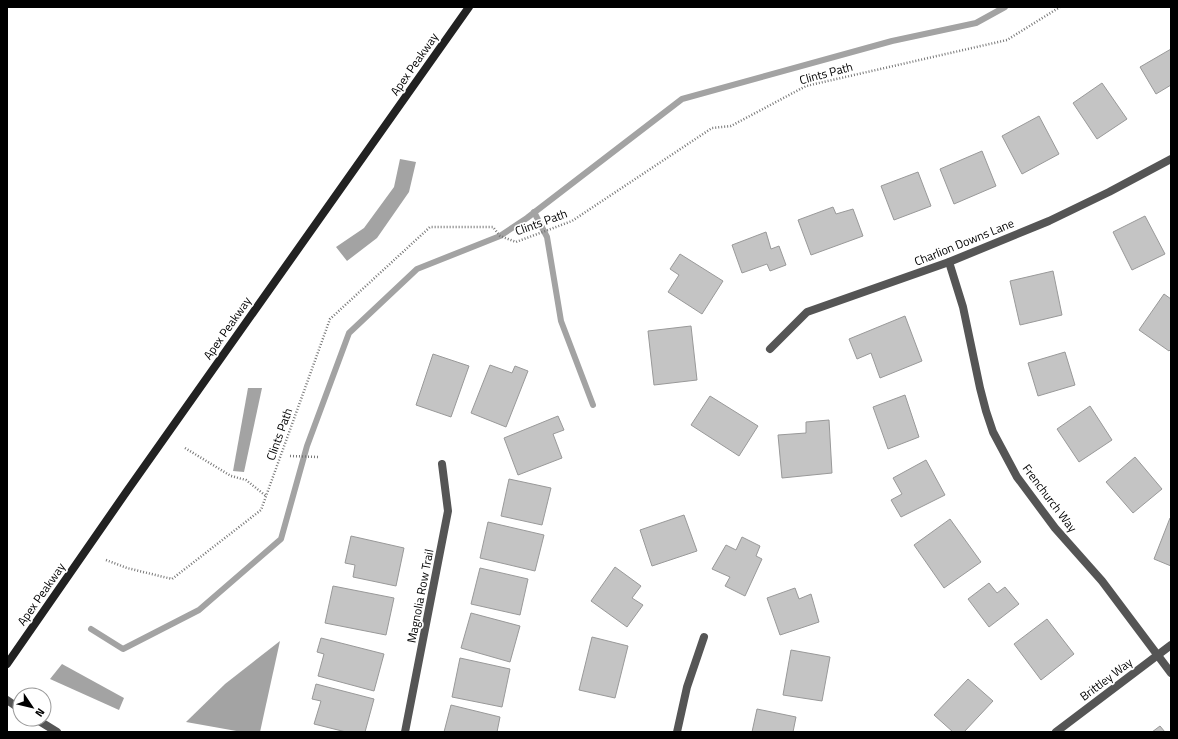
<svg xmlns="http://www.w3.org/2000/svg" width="1178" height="739" font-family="'Titillium Web',sans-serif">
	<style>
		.water { fill: #a3a3a3 }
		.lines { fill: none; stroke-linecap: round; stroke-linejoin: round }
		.stream { stroke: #a3a3a3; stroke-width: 6 }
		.building { fill: #c4c4c4; stroke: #999 }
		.path { stroke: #777; stroke-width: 2.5; stroke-dasharray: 1 2; stroke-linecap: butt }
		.street { stroke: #555; stroke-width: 8 }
		.secondary { stroke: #222; stroke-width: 8 }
		.labels { text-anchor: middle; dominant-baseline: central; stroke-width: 3.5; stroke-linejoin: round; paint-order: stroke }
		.street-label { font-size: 12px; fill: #000; stroke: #fff }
	</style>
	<rect width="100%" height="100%" fill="#fff"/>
	<g class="water">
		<polygon points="400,159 416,162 409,192 377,238 347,261 336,247 364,228 394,187"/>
		<polygon points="248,388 262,388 244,472 233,471"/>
		<polygon points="280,641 260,732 242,732 186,722 225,684"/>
		<polygon points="62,664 124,698 119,710 50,679"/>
	</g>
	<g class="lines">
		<g class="stream">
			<polyline points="534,212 547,237 561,321 593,405"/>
			<polyline points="91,629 123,649 199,610 281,539 307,446 349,333 417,269 500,236 527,218 682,99 892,41 976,23 1005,7"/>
		</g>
	</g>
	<g class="building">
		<polygon points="1171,49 1171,85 1156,94 1140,67"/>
		<polygon points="1102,83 1127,119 1097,139 1073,103"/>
		<polygon points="1039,116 1059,154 1022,174 1002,136"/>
		<polygon points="982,151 996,186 954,204 940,169"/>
		<polygon points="918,172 931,206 894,220 881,186"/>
		<polygon points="833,207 836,214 853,209 863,236 811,255 798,220"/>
		<polygon points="1145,216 1165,254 1132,270 1113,232"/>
		<polygon points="766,232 771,249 779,246 786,265 770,271 767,264 742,273 732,245"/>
		<polygon points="680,254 723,281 702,314 668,292 679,275 670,269"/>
		<polygon points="1053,271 1062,315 1020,325 1010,281"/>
		<polygon points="1164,294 1171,299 1171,349 1169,351 1139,330"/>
		<polygon points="905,316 922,361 880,378 871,353 857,359 849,339"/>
		<polygon points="691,326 697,380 654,385 648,331"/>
		<polygon points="1065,352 1075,385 1038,396 1028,363"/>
		<polygon points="433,354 469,366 451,417 416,405"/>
		<polygon points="490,365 512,373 515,366 528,371 506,427 471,413"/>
		<polygon points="905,395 919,437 888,449 873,407"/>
		<polygon points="710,396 758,426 739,456 691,425"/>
		<polygon points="1090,406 1112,440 1079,462 1057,429"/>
		<polygon points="558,416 564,430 553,434 562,458 518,475 504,438"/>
		<polygon points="829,420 832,473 782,478 778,435 806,433 806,422"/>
		<polygon points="1135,457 1162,489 1133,513 1106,482"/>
		<polygon points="926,460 945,495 901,517 891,500 902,494 893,478"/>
		<polygon points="509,479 551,488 542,525 501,516"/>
		<polygon points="684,515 697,551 652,566 640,530"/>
		<polygon points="1170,518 1171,518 1171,566 1154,559"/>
		<polygon points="950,519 981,562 944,588 914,545"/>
		<polygon points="488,522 544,535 535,571 480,558"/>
		<polygon points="351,536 404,548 396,586 353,577 355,565 345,563"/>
		<polygon points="742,537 760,546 756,556 762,559 745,596 725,586 730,577 712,569 726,545 736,550"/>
		<polygon points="615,567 641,586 632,598 643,605 627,627 591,601"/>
		<polygon points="480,568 528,579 520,615 471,604"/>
		<polygon points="989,583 997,593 1005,587 1019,604 989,627 968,599"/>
		<polygon points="333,586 394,598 386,635 325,623"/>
		<polygon points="795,588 799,599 811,594 819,622 780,635 767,598"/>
		<polygon points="471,613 520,626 510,662 461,648"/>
		<polygon points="1047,619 1074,654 1041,680 1014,644"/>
		<polygon points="592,637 628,646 615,698 579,690"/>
		<polygon points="321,638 384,654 374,691 318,676 324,654 317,652"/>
		<polygon points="791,650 830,657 822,701 783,695"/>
		<polygon points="460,658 510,669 502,707 452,697"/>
		<polygon points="968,679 993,701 964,732 953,732 934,715"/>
		<polygon points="316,684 374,699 365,732 346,732 314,724 321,701 312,699"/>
		<polygon points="451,705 500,717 497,732 444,732"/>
		<polygon points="757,709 796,717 793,732 752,732"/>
		<polygon points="1160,726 1165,732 1152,732"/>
	</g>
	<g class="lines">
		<g class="path">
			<polyline points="185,448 231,476 246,480 266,496"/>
			<polyline points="290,456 318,457"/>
			<polyline points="106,560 127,568 172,579 261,510 330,319 430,227 493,227 500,236 516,242 572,221 712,128 731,126 806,86 1007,40 1060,7"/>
		</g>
		<g class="street">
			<polyline points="949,262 963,307 980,388 986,411 993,432 1017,477 1055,528 1102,581 1171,673"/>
			<polyline points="770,349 807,312 949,262 1049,221 1109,192 1171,159"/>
			<polyline points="7,700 20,709"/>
			<polyline points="36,719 57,732"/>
			<polyline points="405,732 448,511 442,464"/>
			<polyline points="677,732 687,687 704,637"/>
			<polyline points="1056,732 1171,645"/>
		</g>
		<polyline class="secondary" points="7,664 127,491 469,7"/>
	</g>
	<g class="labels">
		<g class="street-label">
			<text transform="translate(414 64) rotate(-55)">Apex Peakway</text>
			<text transform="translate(826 73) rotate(-15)">Clints Path</text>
			<text transform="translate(541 222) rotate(-20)">Clints Path</text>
			<text transform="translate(964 242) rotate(-22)">Charlion Downs Lane</text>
			<text transform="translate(227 328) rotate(-55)">Apex Peakway</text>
			<text transform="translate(279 434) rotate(-70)">Clints Path</text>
			<text transform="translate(1050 498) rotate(53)">Frenchurch Way</text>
			<text transform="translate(41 594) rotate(-55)">Apex Peakway</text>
			<text transform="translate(420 596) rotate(-79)">Magnolia Row Trail</text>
			<text transform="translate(1106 679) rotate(-37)">Brittley Way</text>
		</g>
	</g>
	<rect width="1178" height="739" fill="none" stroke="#000000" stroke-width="16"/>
	<g transform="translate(32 707) rotate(125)"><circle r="19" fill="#ffffff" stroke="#999999"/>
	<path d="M0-3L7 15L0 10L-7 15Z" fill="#000000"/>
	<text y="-6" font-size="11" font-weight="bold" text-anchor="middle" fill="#000000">N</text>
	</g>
</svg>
